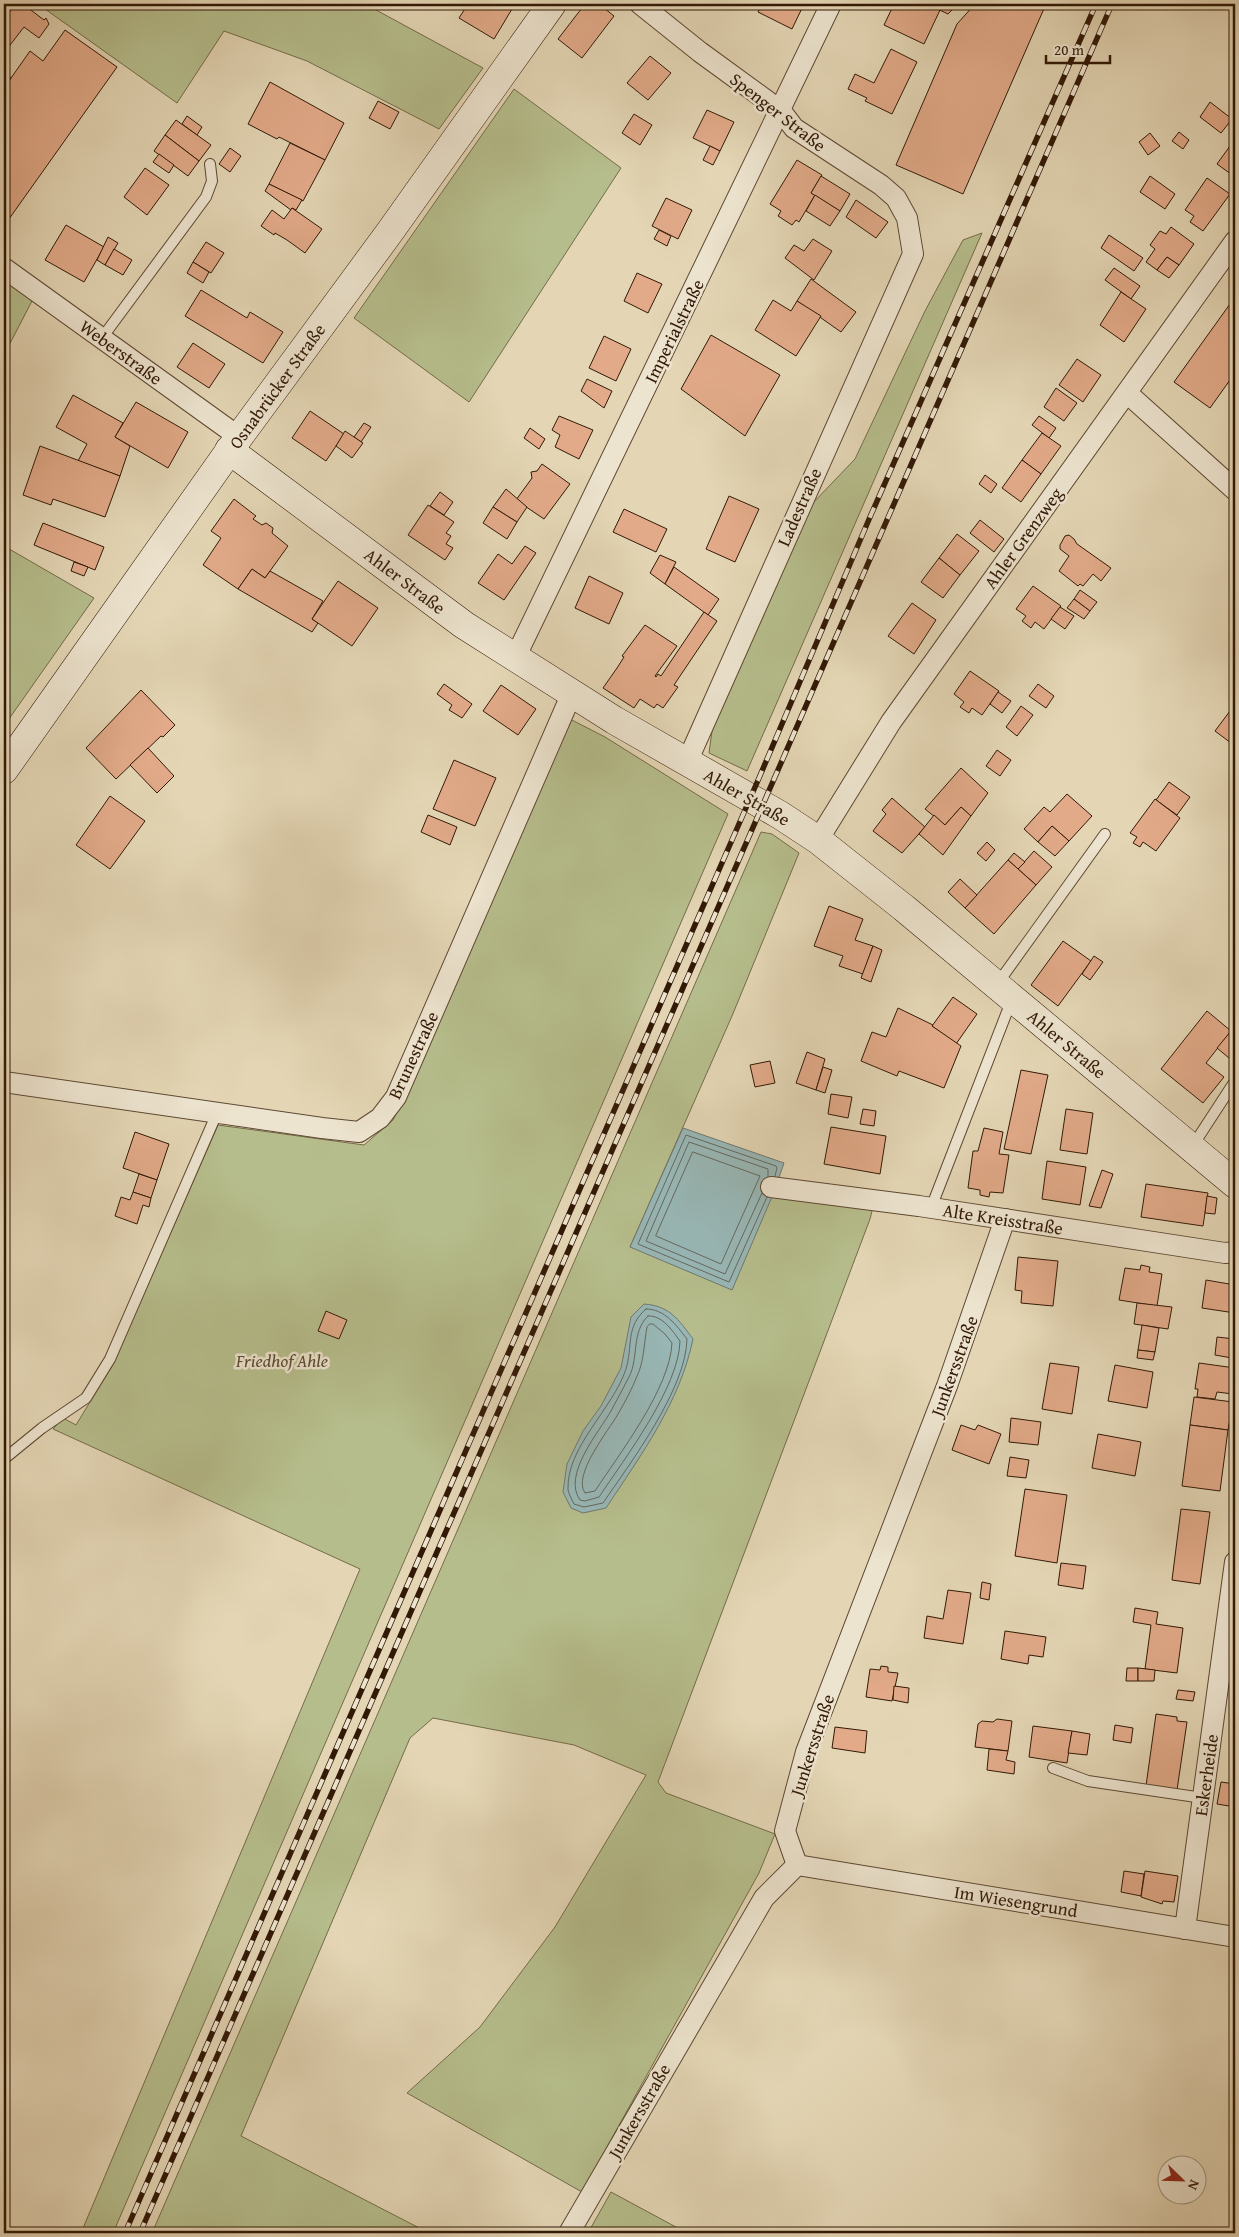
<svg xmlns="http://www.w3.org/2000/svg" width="1239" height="2237" font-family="'Gentium Book Plus',serif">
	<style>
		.green { fill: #b6bd8c; stroke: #746b49 }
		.water { fill: #98b7b6; stroke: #6f7870 }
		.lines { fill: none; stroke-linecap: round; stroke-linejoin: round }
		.shore { stroke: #65685e; stroke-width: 1 }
		.building { fill: #e2aa89; stroke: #321906 }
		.service-casing { stroke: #5e4832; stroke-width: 12 }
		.minor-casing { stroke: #5e4832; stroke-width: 22 }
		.secondary-casing { stroke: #321906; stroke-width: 29 }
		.service { stroke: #ede4cf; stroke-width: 10 }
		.minor { stroke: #ede4cf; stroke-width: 20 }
		.secondary { stroke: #ede4cf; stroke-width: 28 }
		.rail-casing { stroke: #321906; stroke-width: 5.5 }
		.rail { stroke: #ede4cf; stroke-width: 4; stroke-dasharray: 11; stroke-linecap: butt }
		.labels { text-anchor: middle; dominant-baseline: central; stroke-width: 5; stroke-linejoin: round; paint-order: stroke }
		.street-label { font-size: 18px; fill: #321906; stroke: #ede4cf }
		.park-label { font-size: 18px; font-style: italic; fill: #5a4a2e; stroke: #ede4cf }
	</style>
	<rect width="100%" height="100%" fill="#e4d6b5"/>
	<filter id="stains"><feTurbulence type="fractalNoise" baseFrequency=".004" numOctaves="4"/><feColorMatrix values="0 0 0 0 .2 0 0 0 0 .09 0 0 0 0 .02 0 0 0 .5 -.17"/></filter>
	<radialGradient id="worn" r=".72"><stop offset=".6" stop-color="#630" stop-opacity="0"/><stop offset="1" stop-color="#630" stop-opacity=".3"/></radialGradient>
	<g class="green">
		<polygon points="38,4 365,4 483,68 439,129 307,61 224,31 177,103"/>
		<polygon points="514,89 621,168 469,402 354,318"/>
		<polygon points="982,233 747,771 709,753 712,731 812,504 855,459 925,311 963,240"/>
		<polygon points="4,280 33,299 4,355"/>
		<polygon points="4,546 94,598 4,726"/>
		<polygon points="568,718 605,737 728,814 113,2233 81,2233 360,1569 53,1429 63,1418 76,1425 113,1364 218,1125 364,1145 393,1120 415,1074"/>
		<polygon points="761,832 772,834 799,853 732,1016 630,1247 774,1192 874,1203 870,1219 658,1782 666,1793 775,1834 759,1873 582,2192 407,2093 480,2027 555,1927 646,1775 574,1745 433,1718 410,1738 241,2136 429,2233 152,2233"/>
		<polygon points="611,2192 687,2233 588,2233"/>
	</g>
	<g class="water">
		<polygon points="683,1128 784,1163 774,1192 732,1290 630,1247"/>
		<path d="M 644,1304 C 670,1306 678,1319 693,1339 C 680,1402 641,1455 606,1508 L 583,1513 L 571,1508 L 563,1492 L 567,1464 L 583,1431 L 601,1406 L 621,1368 L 631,1317 Z"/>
	</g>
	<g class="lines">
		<g class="shore">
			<polygon points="693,1152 760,1176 721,1264 656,1236"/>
			<polyline points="762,1193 725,1274 646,1241 689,1142 768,1169 768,1176"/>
			<polyline points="767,1197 729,1282 638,1244 686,1135 776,1166 777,1168 775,1176"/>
			<path d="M 646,1309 C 665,1309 676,1325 687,1339 C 686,1389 631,1462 603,1503 L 584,1507 L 574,1504 C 572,1500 569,1494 568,1490 C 566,1447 613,1409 626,1369 C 633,1346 625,1327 646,1309 Z"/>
			<path d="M 648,1316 C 662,1315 672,1330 680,1341 C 679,1387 625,1458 599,1497 L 585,1501 L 580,1500 C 562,1475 599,1432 611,1411 C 617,1400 623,1388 629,1377 C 639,1358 631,1332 648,1316 Z"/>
			<path d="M 650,1324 L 653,1324 L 665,1334 L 672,1343 C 670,1388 620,1453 595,1491 L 585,1493 C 572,1475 609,1430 618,1414 C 625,1402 632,1389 637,1376 C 644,1362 644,1343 647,1327 Z"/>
		</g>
	</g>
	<g class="building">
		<polygon points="16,4 23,4 44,20 46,18 49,24 39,38 24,27 7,49 4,46 4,14 6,16"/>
		<polygon points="468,4 515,4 494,39 459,18"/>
		<polygon points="585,4 599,4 614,16 582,58 558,39"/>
		<polygon points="762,4 804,4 792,29 758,12"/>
		<polygon points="894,4 927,4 940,10 924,44 884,25"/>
		<polygon points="932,4 950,4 956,6 948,14 931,6"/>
		<polygon points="975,4 1046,4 963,194 896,165 957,24"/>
		<polygon points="65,30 117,67 4,226 4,88 30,51 43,61"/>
		<polygon points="891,49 917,62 892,114 865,101 867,98 848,89 855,74 874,83"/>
		<polygon points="650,56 671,73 648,100 627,83"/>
		<polygon points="4,73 11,78 4,88"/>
		<polygon points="270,82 344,123 325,160 279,137 277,139 248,124"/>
		<polygon points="378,101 399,112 390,129 369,118"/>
		<polygon points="1210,102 1232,119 1221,133 1200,117"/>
		<polygon points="707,110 734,122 720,151 693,138"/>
		<polygon points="634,114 652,125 640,145 622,133"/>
		<polygon points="187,116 202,127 197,135 182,124"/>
		<polygon points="176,120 211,145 199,161 165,135"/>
		<polygon points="1179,132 1189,140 1183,149 1172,141"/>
		<polygon points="1150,133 1160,146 1148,155 1139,142"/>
		<polygon points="165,135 199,161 188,176 154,151"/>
		<polygon points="1235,139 1235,177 1217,164"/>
		<polygon points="290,143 325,160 303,201 269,184"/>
		<polygon points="710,146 720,151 713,165 703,160"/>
		<polygon points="230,148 241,156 230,172 219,164"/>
		<polygon points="159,154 174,165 169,173 153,162"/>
		<polygon points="797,160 822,175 811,193 815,195 799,222 796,220 792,225 778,216 781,211 770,204"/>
		<polygon points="145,168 169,185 147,215 124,197"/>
		<polygon points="821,176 850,194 840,211 811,193"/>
		<polygon points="1150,176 1175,194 1165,209 1140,192"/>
		<polygon points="1207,178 1230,194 1203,231 1190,222 1194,216 1185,210"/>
		<polygon points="269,184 302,200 296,210 292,208 291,210 265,191"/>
		<polygon points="815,195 840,211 830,226 806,211"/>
		<polygon points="666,198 692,210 678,239 652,226"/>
		<polygon points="856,200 888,222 876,238 846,217"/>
		<polygon points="292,208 322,229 305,253 287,240 275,233 274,235 261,226 272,210 284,219"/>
		<polygon points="66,225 104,247 84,282 45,260"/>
		<polygon points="1171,227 1194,244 1179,265 1167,257 1157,270 1146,262 1155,249 1150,245 1160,231 1166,234"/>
		<polygon points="659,230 671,236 667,246 654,239"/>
		<polygon points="1109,235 1143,258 1134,271 1101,248"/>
		<polygon points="108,237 118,243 105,265 97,260"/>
		<polygon points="813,239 832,251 814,280 785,258 794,245 804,251"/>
		<polygon points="206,242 224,253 211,273 193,262"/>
		<polygon points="114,249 132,260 123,275 105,265"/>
		<polygon points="1167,257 1179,265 1169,278 1157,270"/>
		<polygon points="193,262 209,272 203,283 187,273"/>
		<polygon points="1114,268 1140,286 1131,299 1105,280"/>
		<polygon points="637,273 662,284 648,313 624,301"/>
		<polygon points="811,279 856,312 841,332 797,301"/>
		<polygon points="201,290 247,318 250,312 283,332 263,363 185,316"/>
		<polygon points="1121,292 1146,309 1124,342 1100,325"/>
		<polygon points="1235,297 1235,373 1210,408 1174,382"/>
		<polygon points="773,300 791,311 797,301 821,316 796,356 755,330"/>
		<polygon points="711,335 780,375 745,436 681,389"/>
		<polygon points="604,336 631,349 616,381 589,368"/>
		<polygon points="193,343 225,364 209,388 177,367"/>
		<polygon points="1077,359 1101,375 1083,402 1059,385"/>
		<polygon points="587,379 612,391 604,408 581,391"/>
		<polygon points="1056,388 1077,403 1064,421 1044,407"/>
		<polygon points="73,395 123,423 115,437 130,446 120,476 78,461 87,444 56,427"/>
		<polygon points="136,402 188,432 168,468 115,437"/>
		<polygon points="310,411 344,434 326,461 292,438"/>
		<polygon points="559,416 593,430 579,459 555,447 560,435 552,430"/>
		<polygon points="1039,416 1056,428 1049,438 1032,425"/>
		<polygon points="364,423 371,427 361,442 354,437"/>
		<polygon points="530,428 545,439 539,449 524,438"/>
		<polygon points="345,431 363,443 352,458 336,446"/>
		<polygon points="1042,433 1061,446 1041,474 1022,460"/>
		<polygon points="40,446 120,476 105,517 53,499 51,505 23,495"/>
		<polygon points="1022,460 1041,474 1021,502 1002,488"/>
		<polygon points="542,464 570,484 544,519 516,500 532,478 531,472 537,471"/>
		<polygon points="985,475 997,484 991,493 979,484"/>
		<polygon points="506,489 527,507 517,522 493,507"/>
		<polygon points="440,492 453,502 444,515 430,506"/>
		<polygon points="729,496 759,509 735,562 706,549"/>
		<polygon points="234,499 256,516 253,519 262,525 266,523 273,528 272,533 288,546 265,578 252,569 238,589 203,565 221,538 211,531"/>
		<polygon points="428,505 454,522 446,533 451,536 446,544 453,548 445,560 408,535"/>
		<polygon points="493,507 517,522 507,539 483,523"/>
		<polygon points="624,509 667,529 656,552 613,532"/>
		<polygon points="980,520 1004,539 994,552 970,533"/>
		<polygon points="43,523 104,547 95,570 34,545"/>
		<polygon points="957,534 979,551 960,575 939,558"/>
		<polygon points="1069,535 1074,539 1077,544 1111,568 1101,581 1093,574 1083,586 1080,584 1078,586 1059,571 1069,556 1060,549 1060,545 1065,536"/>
		<polygon points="525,546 536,553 504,600 478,583 498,554 512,564"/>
		<polygon points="660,555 676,562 665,584 650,573"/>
		<polygon points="939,558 960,575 943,598 921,582"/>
		<polygon points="74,562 88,567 84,576 71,571"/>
		<polygon points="674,567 719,599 708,615 665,584"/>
		<polygon points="252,569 265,578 270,571 323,601 312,619 318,623 312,632 238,589"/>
		<polygon points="589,576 623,593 609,624 575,608"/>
		<polygon points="338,581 378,608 352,646 312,619"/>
		<polygon points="1033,586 1061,606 1044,629 1035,622 1031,628 1022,621 1026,616 1016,609"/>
		<polygon points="1080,590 1097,602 1090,611 1074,599"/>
		<polygon points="1074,599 1090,611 1084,619 1067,608"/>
		<polygon points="912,603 936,620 914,654 888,636"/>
		<polygon points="1060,607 1074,616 1065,629 1051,619"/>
		<polygon points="704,612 717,621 674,685 678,687 663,708 657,704 654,708 640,699 634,708 603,688 617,668 624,657 622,656 645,625 677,646 655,676 656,677 658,674 661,676"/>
		<polygon points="970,671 999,691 982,715 972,708 969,713 960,707 964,702 954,694"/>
		<polygon points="444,684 472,704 462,718 449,710 452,705 437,694"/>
		<polygon points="1038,684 1054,696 1046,708 1029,696"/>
		<polygon points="501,685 536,709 518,735 483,711"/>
		<polygon points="141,690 175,725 163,737 161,736 116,779 86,748"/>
		<polygon points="998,692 1011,701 1002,713 990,704"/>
		<polygon points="1021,706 1033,715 1017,736 1006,727"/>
		<polygon points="1233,707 1235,709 1235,746 1215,731"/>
		<polygon points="148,748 174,776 157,793 130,765"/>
		<polygon points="997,750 1011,760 1000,776 986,766"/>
		<polygon points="454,760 496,778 475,826 433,809"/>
		<polygon points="961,768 988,793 971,816 961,807 945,825 925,809"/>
		<polygon points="1169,782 1190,797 1177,815 1156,800"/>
		<polygon points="1067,794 1092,816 1069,841 1052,826 1038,842 1024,829 1044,807 1050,812"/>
		<polygon points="110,796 145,821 110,869 76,845"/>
		<polygon points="892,798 925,827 902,853 873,831 886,814 882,810"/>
		<polygon points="1155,799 1180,818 1156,851 1143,842 1140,847 1133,843 1137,837 1130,833"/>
		<polygon points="961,807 971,816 943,855 919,834 934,815 945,825"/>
		<polygon points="428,815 457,827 450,845 421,832"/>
		<polygon points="1052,826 1069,841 1055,856 1038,842"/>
		<polygon points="987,842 995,850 986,861 977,853"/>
		<polygon points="1034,851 1052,867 1036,885 1018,869"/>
		<polygon points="1014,853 1025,862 1018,869 1008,860"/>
		<polygon points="1008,860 1036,885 994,934 965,908"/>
		<polygon points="960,879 977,895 965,908 948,892"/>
		<polygon points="829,906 863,919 855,940 873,946 863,974 839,966 843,956 814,946"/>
		<polygon points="1063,941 1091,961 1058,1006 1031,985"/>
		<polygon points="873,946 882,950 871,982 861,978"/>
		<polygon points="1094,956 1103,962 1090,980 1082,974"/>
		<polygon points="953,997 977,1014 956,1044 932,1026"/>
		<polygon points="898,1008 933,1025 932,1026 961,1046 944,1088 899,1071 897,1076 861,1061 872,1032 886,1037"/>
		<polygon points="1207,1011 1231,1031 1206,1063 1224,1077 1203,1103 1161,1069"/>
		<polygon points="1231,1031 1235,1035 1235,1063 1217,1048"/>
		<polygon points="807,1052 825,1059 816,1090 796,1083"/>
		<polygon points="770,1061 775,1083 755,1087 750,1065"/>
		<polygon points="823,1067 832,1070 825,1093 816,1090"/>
		<polygon points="1021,1070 1048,1075 1031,1154 1004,1149"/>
		<polygon points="831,1094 852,1097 848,1118 828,1114"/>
		<polygon points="1235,1101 1235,1115 1229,1111"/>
		<polygon points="863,1109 876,1111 874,1126 860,1124"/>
		<polygon points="1066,1109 1093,1113 1087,1154 1060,1150"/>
		<polygon points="831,1127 886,1136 880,1174 824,1164"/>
		<polygon points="984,1128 1003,1132 999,1154 1009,1155 1003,1193 990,1192 989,1197 980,1195 980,1190 968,1188 973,1151 978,1151"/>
		<polygon points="135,1132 169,1144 157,1180 123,1168"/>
		<polygon points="1047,1161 1086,1167 1080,1205 1042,1199"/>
		<polygon points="1102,1170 1113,1174 1101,1208 1089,1206"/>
		<polygon points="139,1174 157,1180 151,1198 133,1192"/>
		<polygon points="1146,1184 1208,1193 1203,1226 1141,1217"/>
		<polygon points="133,1192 151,1198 149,1207 143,1205 137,1224 115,1216 121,1197 130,1200"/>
		<polygon points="1207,1196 1217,1198 1215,1214 1205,1213"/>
		<polygon points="1018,1257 1058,1261 1053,1306 1021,1303 1022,1291 1015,1290"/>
		<polygon points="1141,1265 1150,1267 1149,1272 1162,1274 1157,1306 1119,1300 1125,1268 1140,1270"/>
		<polygon points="1206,1280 1235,1285 1235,1313 1202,1308"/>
		<polygon points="1137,1303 1172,1307 1168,1329 1134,1324"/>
		<polygon points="326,1311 347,1320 339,1339 318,1331"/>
		<polygon points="1142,1325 1159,1328 1155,1352 1138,1350"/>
		<polygon points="1217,1337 1235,1339 1232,1358 1215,1355"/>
		<polygon points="1138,1350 1155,1352 1153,1360 1137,1358"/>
		<polygon points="1050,1363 1079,1367 1072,1414 1042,1409"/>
		<polygon points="1199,1363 1235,1368 1233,1394 1217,1392 1215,1399 1197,1397 1198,1389 1195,1389"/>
		<polygon points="1115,1365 1153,1372 1147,1408 1108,1401"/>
		<polygon points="1194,1397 1233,1402 1228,1430 1190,1425"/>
		<polygon points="1011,1418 1041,1422 1038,1445 1009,1442"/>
		<polygon points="961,1425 975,1430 978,1425 1001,1434 989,1464 952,1450"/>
		<polygon points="1190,1425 1228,1430 1220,1491 1182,1486"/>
		<polygon points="1098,1434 1141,1442 1135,1476 1092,1468"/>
		<polygon points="1010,1457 1029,1460 1026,1478 1007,1476"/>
		<polygon points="1025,1489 1067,1495 1057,1563 1015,1556"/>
		<polygon points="1181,1509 1210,1512 1200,1584 1172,1580"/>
		<polygon points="1061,1563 1086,1566 1083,1589 1058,1585"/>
		<polygon points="982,1582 991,1584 989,1600 980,1598"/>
		<polygon points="948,1590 971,1593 963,1644 924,1638 927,1616 943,1619"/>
		<polygon points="1135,1608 1158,1612 1156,1624 1183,1628 1177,1673 1145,1669 1151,1625 1133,1622"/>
		<polygon points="1005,1631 1046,1637 1043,1657 1029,1655 1028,1664 1001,1659"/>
		<polygon points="881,1666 888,1667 888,1672 898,1673 892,1701 866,1697 870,1669 880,1670"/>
		<polygon points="1127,1668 1138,1668 1138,1681 1126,1681"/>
		<polygon points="1138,1668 1155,1670 1154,1681 1138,1681"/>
		<polygon points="894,1686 909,1688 908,1703 893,1700"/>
		<polygon points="1178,1690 1195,1692 1193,1701 1176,1699"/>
		<polygon points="1156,1714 1177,1717 1177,1721 1187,1722 1177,1790 1146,1786"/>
		<polygon points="997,1719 1012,1721 1008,1751 975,1747 978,1724 982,1721 993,1722"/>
		<polygon points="1115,1725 1133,1728 1131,1743 1113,1740"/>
		<polygon points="1033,1726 1072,1731 1067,1763 1029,1757"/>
		<polygon points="835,1727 867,1731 865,1753 832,1748"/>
		<polygon points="1072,1731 1090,1734 1087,1755 1068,1753"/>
		<polygon points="989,1749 1008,1751 1006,1760 1015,1762 1014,1774 987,1770"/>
		<polygon points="1221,1782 1235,1784 1235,1807 1217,1804"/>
		<polygon points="1124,1871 1144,1874 1141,1896 1121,1892"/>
		<polygon points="1145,1871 1178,1876 1174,1902 1163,1901 1162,1904 1141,1897"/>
	</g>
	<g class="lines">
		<defs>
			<g id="service">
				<polyline points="102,338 206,197 212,181 210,164"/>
				<polyline points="998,983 1105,834"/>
				<polyline points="1192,1147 1235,1081"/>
				<polyline points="931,1208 1012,999"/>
				<polyline points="4,1459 42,1428 86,1398 110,1359 217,1113"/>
				<polyline points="1053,1768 1088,1781 1203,1798"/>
			</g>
			<g id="minor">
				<polyline points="640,4 700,52 781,111 794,128 881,185 896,198 907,218 913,254 687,762"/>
				<polyline points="4,268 239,437"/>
				<polyline points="1127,393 1235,490"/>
				<polyline points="515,658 831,4"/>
				<polyline points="818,840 891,722 1235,241"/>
				<polyline points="4,1082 322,1128 359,1132 380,1118 396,1097 572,693"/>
				<polyline points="771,1187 919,1206 1225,1253 1235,1252"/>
				<polyline points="797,1865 785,1831 806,1752 947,1386 1005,1219"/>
				<polyline points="797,1865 1235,1937"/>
				<polyline points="1185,1929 1235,1562"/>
				<polyline points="569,2233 764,1898 797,1865"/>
			</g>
			<g id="secondary">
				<polyline points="229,450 464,625 614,720 780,815 818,840 904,908 1235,1184"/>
				<polyline points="4,770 239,437 389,233 552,4"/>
			</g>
		</defs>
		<use href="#service" class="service-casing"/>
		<use href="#minor" class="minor-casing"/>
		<use href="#secondary" class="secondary-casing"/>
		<use href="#service" class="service"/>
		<use href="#minor" class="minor"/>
		<use href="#secondary" class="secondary"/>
		<defs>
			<g id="rail">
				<polyline points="125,2233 759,778 870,517 1096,4"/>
				<polyline points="140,2233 1112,4"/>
			</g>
		</defs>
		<use href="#rail" class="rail-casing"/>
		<use href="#rail" class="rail"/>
	</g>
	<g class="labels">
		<g class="street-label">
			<text transform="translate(778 112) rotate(38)">Spenger Straße</text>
			<text transform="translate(674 331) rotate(-64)">Imperialstraße</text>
			<text transform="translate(121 352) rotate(36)">Weberstraße</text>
			<text transform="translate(277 386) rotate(-54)">Osnabrücker Straße</text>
			<text transform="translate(799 507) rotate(-66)">Ladestraße</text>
			<text transform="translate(1023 538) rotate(-54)">Ahler Grenzweg</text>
			<text transform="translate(405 581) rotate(37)">Ahler Straße</text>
			<text transform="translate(747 797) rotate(30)">Ahler Straße</text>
			<text transform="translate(1067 1044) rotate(40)">Ahler Straße</text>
			<text transform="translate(413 1055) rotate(-65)">Brunestraße</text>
			<text transform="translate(1003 1219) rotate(9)">Alte Kreisstraße</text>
			<text transform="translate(954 1366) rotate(-70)">Junkersstraße</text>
			<text transform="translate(812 1745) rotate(-72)">Junkersstraße</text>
			<text transform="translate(1206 1775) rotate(-82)">Eskerheide</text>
			<text transform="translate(1016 1901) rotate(9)">Im Wiesengrund</text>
			<text transform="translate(639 2111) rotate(-60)">Junkersstraße</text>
		</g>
		<g class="park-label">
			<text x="282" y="1360">Friedhof Ahle</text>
		</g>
	</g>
	<rect width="1239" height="2237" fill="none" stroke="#e4d6b5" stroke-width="20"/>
	<rect x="5" y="5" width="1229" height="2227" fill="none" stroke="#321906" stroke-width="2.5"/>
	<rect x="10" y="10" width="1219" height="2217" fill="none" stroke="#321906"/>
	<g transform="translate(1182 2180) rotate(113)"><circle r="24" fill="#ede4cf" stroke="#a2937f"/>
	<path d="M0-4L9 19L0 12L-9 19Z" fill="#8f2418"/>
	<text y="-8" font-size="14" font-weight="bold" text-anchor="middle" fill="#321906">N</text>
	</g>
	<path d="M1046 55v8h64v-8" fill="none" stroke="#321906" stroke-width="2.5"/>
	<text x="1054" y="55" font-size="15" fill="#321906" stroke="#ede4cf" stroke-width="4" paint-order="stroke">20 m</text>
	<rect width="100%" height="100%" filter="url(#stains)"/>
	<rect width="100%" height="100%" fill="url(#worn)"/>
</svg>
